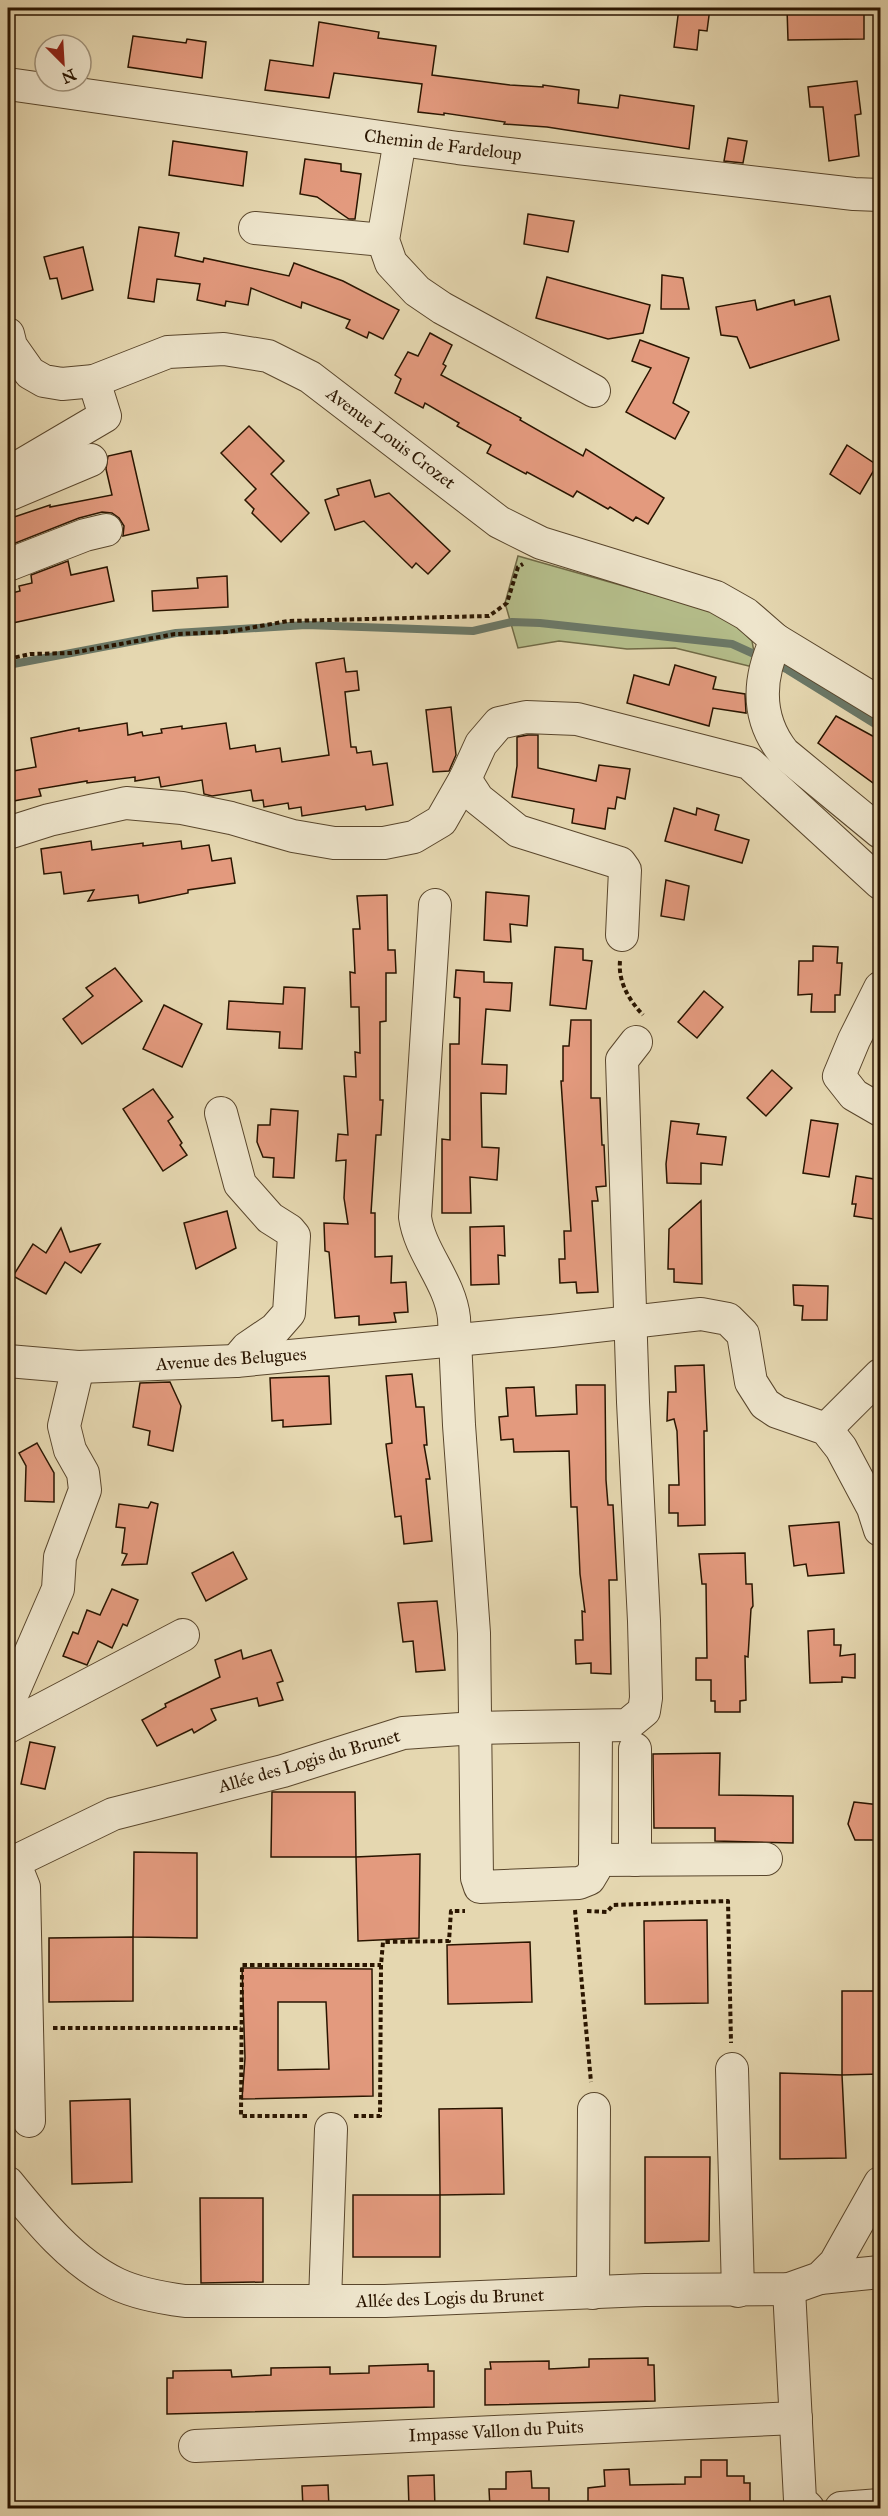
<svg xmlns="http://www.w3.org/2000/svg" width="888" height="2516" font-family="'IM FELL Great Primer',serif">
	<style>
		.green { fill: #b5be8b; stroke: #706a46; stroke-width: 1.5 }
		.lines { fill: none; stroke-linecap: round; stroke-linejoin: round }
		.stream { stroke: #6b7867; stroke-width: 8 }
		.building { fill: #e39a7e; stroke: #2a1500; stroke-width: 1.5; fill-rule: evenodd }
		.minor-casing { stroke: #59462c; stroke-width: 34 }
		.path { stroke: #2a1500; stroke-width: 4; stroke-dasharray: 4.5 3; stroke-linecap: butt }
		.minor { stroke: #eee5cc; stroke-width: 32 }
		.labels { text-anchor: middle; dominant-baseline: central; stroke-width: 4.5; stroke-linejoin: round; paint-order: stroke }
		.street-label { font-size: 18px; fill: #2a1500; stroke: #eee5cc }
	</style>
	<rect width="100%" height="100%" fill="#e5d7b0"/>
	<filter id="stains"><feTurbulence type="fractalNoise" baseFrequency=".00333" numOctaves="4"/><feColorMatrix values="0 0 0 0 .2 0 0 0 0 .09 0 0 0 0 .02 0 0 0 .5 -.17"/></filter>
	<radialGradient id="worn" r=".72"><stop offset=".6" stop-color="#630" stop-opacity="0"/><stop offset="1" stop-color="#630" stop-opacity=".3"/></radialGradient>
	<polygon class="green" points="518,556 726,615 752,641 757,668 675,648 627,649 559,641 518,648 505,603"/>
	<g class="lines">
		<g class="stream">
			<polyline points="774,663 788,670 880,727"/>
			<polyline points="8,665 176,633 306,625 473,631 512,622 540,623 732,644 763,658"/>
		</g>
	</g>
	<g class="building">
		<polygon points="679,8 710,8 707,31 699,30 697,50 674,47"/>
		<polygon points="787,8 864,8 864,39 788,40"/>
		<polygon points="319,22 379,32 378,38 436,46 432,75 510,85 543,87 543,85 579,90 578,103 618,108 620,95 694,106 689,149 547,127 504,124 505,122 444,113 444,115 418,112 422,84 334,73 329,98 265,90 270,60 313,66"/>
		<polygon points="133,36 186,43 187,39 206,42 202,78 128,67"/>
		<polygon points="857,81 861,114 855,115 859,156 829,161 823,107 810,107 808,87"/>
		<polygon points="728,138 747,141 743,163 724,161"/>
		<polygon points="173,141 247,152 243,186 169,175"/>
		<polygon points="305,159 341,164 341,171 361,174 355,219 349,219 317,197 300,194"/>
		<polygon points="528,214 574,221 568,252 524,244"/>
		<polygon points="139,227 179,233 175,256 203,262 204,258 289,276 294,263 343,281 399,310 383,339 369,332 367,338 346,328 350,320 302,302 301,308 251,288 248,305 226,301 225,306 197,300 200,284 157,279 154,302 128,298"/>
		<polygon points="83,247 93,290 62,299 57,278 50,279 44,257"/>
		<polygon points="662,275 683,278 689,309 661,309"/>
		<polygon points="547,277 650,305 643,333 608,339 536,318"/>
		<polygon points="830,296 839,340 750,368 737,337 721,335 716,307 755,300 757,310 794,300 795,305"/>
		<polygon points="430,333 452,345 443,364 446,366 441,375 521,418 520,420 583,456 586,449 664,498 648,524 636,517 633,521 610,507 608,509 577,491 573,497 527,472 526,474 487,453 491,445 457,426 459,423 425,403 423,408 395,393 401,379 395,375 408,352 418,356"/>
		<polygon points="640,340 689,358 673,403 689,412 675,439 626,412 651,368 632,361"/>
		<polygon points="249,426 284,461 271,474 309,513 281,542 252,513 254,509 245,500 256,489 221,453"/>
		<polygon points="847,445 877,465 860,494 830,474"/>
		<polygon points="131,451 149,530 123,536 124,526 119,518 112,513 102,512 79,518 8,546 8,519 50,505 50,507 112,495 106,469 108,456"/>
		<polygon points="370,480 375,497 389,493 450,551 428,574 416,563 412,568 364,521 335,530 325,500 339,495 337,489"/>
		<polygon points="68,561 71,575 107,567 114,601 8,624 8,594 20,591 19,586 32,583 31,575"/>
		<polygon points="227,576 228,607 153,611 152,591 198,588 197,578"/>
		<polygon points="344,658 346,672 357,671 359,690 345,692 351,747 356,747 357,753 371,751 373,765 387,763 393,805 366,810 365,806 302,816 301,807 289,809 288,803 264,807 263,800 253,801 251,790 212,796 204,794 202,780 161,787 159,777 135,781 135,777 87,783 87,781 39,789 41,796 8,802 8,772 36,767 31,738 79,728 79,731 127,723 128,735 142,732 143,736 162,733 161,729 182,726 182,729 226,723 230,749 255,745 256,752 280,748 282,762 329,755 316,663"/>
		<polygon points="675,665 716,677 713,689 745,694 746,713 713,708 709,726 627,703 634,675 669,685"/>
		<polygon points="451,707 456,755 449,771 433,772 426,710"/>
		<polygon points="836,716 880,740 880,788 818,743"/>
		<polygon points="528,735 538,735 538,768 596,781 599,765 630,769 625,799 617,797 615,809 608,808 605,829 572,823 574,809 512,797 517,766 517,737"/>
		<polygon points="674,808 696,815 697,808 719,815 715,830 749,840 742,863 665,841"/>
		<polygon points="91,841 92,850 143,843 143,846 181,841 182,849 209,845 212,861 231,858 235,883 188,890 188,893 139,903 138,895 88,901 94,890 64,894 61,872 44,874 41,849"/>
		<polygon points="666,880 689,886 684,920 661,916"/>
		<polygon points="486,892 529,896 527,926 510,924 511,942 484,940"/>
		<polygon points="387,895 388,950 395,950 396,973 386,973 386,1021 380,1022 380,1100 383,1100 381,1135 376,1135 371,1213 375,1213 375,1257 392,1256 391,1283 406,1282 408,1312 394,1313 396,1322 359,1325 359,1316 335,1318 329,1252 325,1251 324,1223 348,1224 344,1198 346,1160 336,1161 338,1134 348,1135 344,1076 356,1077 355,1052 360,1053 359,1007 351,1007 350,972 355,973 353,929 360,929 357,896"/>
		<polygon points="813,946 838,947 837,963 842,963 840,995 835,995 835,1012 811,1012 812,994 798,995 799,961 813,961"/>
		<polygon points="555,947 583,949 583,960 592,961 586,1009 550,1005"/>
		<polygon points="115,968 142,1001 82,1044 63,1019 93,996 86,988"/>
		<polygon points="456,970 484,972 484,982 512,983 510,1011 486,1009 482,1064 507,1065 506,1094 481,1093 482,1147 499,1148 497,1180 470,1177 471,1213 442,1213 442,1139 450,1140 450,1044 459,1044 460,998 454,997"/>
		<polygon points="284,987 305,988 302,1049 279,1048 280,1032 227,1029 229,1001 283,1004"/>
		<polygon points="704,991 723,1007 697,1038 678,1022"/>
		<polygon points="164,1005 202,1024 182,1067 143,1049"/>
		<polygon points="571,1020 591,1020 591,1098 600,1098 602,1145 604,1145 606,1186 596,1187 598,1201 592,1201 598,1292 577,1293 576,1282 560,1283 559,1259 565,1259 564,1231 571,1231 561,1081 563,1081 563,1046 569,1046"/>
		<polygon points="772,1070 792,1088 766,1116 747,1098"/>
		<polygon points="153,1089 173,1117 168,1121 182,1143 180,1145 187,1155 163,1171 123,1109"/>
		<polygon points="271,1109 298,1111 294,1178 273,1177 274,1158 263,1157 257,1142 258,1125 270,1125"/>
		<polygon points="811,1120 838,1124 829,1177 803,1173"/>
		<polygon points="671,1121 699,1124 697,1134 726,1137 722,1165 701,1163 701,1184 667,1183 666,1164"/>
		<polygon points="856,1176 880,1180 880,1220 854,1216 856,1204 852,1204"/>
		<polygon points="701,1201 702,1284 674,1282 674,1269 668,1269 669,1229"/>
		<polygon points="227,1211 236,1248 196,1269 184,1223"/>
		<polygon points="504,1226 505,1256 498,1255 499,1284 471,1285 470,1227"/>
		<polygon points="61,1228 70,1252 100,1244 81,1273 65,1262 46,1294 13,1276 33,1244 46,1253"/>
		<polygon points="793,1285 828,1286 827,1320 802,1320 803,1306 794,1305"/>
		<polygon points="704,1365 707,1431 704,1431 705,1525 678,1526 678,1513 669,1513 669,1485 679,1485 677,1431 674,1419 667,1421 668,1392 676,1392 675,1366"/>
		<polygon points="412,1374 416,1407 424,1407 427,1445 424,1445 430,1479 426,1479 432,1541 404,1544 401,1516 395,1517 386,1444 392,1443 386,1376"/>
		<polygon points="329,1376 331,1424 283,1427 283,1420 272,1421 270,1378"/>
		<polygon points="170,1382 181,1406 173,1451 148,1445 150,1431 133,1427 140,1383"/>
		<polygon points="576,1385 605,1385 606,1480 608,1505 613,1505 617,1580 609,1580 611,1674 591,1673 591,1663 576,1664 575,1640 583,1640 582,1611 585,1612 580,1574 577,1507 571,1507 569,1451 514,1452 513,1439 501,1440 499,1417 508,1416 506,1388 534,1387 536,1416 577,1414"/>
		<polygon points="37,1443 54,1473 54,1502 25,1501 26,1466 19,1453"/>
		<polygon points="151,1502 158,1504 147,1564 122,1565 127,1554 122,1553 125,1528 116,1527 119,1504 148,1508"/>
		<polygon points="839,1522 844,1573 808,1576 806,1564 794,1566 789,1526"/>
		<polygon points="233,1552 247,1579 206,1601 192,1573"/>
		<polygon points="745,1553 746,1584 752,1584 753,1606 751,1609 748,1657 745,1656 746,1700 740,1701 740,1712 715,1712 715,1701 711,1701 711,1680 696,1680 696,1658 707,1658 706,1584 702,1584 699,1554"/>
		<polygon points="112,1589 138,1600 127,1626 123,1624 112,1648 98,1641 87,1665 63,1656 73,1632 78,1634 87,1610 100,1615"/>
		<polygon points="437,1601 445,1670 416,1672 413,1641 403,1642 398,1603"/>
		<polygon points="834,1629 834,1645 841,1645 840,1656 855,1654 855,1678 842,1677 842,1682 810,1683 808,1631"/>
		<polygon points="241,1650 243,1659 271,1650 283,1681 277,1683 283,1700 259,1706 257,1698 211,1709 216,1720 194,1733 192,1729 157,1746 142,1720 166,1707 165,1704 220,1677 215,1660"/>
		<polygon points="30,1742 55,1747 45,1789 21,1784"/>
		<polygon points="720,1753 719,1795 793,1796 793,1843 715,1841 715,1828 654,1828 653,1754"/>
		<polygon points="272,1792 355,1792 356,1857 271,1857"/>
		<polygon points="854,1802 880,1805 880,1840 855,1840 848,1824"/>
		<polygon points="134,1852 197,1853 197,1938 133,1937"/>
		<polygon points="420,1854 419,1938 358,1941 356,1857"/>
		<polygon points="707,1920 708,2003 645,2004 644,1921"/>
		<polygon points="133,1937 133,2001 49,2002 49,1938"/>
		<polygon points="530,1942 532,2002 448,2004 447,1945"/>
		<path d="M 242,1968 L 372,1969 L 373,2096 L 242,2099 L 245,2058 ZM 278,2002 L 326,2002 L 329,2069 L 278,2070 Z"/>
		<polygon points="842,1991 880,1991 880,2074 842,2075"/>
		<polygon points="780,2073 842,2075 846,2158 780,2159"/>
		<polygon points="130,2099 132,2182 72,2184 70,2101"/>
		<polygon points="502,2108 504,2194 440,2195 439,2109"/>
		<polygon points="645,2157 710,2157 709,2241 645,2243"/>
		<rect x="353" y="2195" width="87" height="62"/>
		<polygon points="200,2198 263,2198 263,2282 201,2283"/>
		<polygon points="648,2358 648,2365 654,2365 655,2401 485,2405 485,2369 491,2369 490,2362 549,2361 549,2369 589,2367 589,2359"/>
		<polygon points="428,2364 428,2371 434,2371 434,2407 167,2414 167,2378 173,2378 173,2371 231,2370 232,2377 271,2375 271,2368 330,2367 330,2374 369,2373 369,2366"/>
		<polygon points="701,2460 727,2460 727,2476 744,2476 744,2483 750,2483 750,2508 588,2508 588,2488 605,2486 604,2470 629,2469 630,2485 685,2484 685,2477 701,2477"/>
		<polygon points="531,2471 532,2488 549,2488 549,2508 490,2508 489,2489 506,2489 506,2472"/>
		<polygon points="434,2475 435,2508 409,2508 408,2476"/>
		<polygon points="328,2485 329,2508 303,2508 302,2486"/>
	</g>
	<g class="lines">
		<defs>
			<g id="minor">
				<polyline points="8,84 458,148 854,194 880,195"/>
				<polyline points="400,140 383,240 391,263 417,291 442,308 594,391"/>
				<polyline points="255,228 383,240"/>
				<polyline points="8,334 11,346 30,373 44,381 62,384 94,381 168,352 224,349 268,356 310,377 499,522 541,543 716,597 746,614 776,640 880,703"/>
				<polyline points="8,473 105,416 94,381"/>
				<polyline points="8,495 91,460"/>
				<polyline points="8,565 85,535 106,530"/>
				<path d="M 776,640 C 758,679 756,718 784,753 L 880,832"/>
				<polyline points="465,779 478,799 518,831 620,863 625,870 622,935"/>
				<polyline points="8,833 49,820 126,803 182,808 231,818 293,836 334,843 384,843 414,837 441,821 465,779 481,744 499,723 526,717 577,719 749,763 880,883"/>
				<path d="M 435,905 L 415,1217 C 420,1253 450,1281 454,1318 L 459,1425 L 474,1633 L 477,1878 L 480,1887 L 579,1883 L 589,1879 L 595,1869 L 596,1727"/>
				<polyline points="880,988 854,1040 839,1076 854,1095 880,1110"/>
				<polyline points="221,1113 240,1184 270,1218 289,1230 294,1236 289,1313 275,1329 247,1348 236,1361"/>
				<polyline points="8,1361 78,1367 236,1361 552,1331 701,1314 728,1319 743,1334 751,1382 765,1404 777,1412 826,1429 841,1448 873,1508 880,1530"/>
				<polyline points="826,1429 880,1375"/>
				<polyline points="8,1704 58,1589 60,1557 85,1490 83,1473 70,1450 64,1426 78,1367"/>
				<polyline points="8,1727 183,1635"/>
				<polyline points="635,1749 635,1860"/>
				<polyline points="595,1860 766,1859"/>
				<polyline points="14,1862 24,1887 29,2121"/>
				<polyline points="8,1868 14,1862 113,1814 283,1771 403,1733 475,1728 627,1725 644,1711 646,1698 644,1621 633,1402 622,1060 636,1042"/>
				<polyline points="732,2069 738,2291"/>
				<path d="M 8,2183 C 38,2220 73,2263 117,2284 C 138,2294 162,2298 185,2301 L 385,2301 L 645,2290 L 789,2289 L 820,2278 L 835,2263 L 880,2183"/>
				<polyline points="820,2278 880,2272"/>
				<polyline points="789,2289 800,2500 808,2508"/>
				<polyline points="593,2293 594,2109"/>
				<polyline points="325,2301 331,2129"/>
				<polyline points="195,2446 796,2418"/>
				<polyline points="841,2508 880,2505"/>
			</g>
		</defs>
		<use href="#minor" class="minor-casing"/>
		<g class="path">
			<polyline points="8,659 30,654 71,653 175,634 227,632 288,621 489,616 507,603 518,567 523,564"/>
			<path d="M 620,961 C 618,982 629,1000 643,1015"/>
			<polyline points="575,1910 591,2082"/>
			<polyline points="587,1911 607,1912 613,1905 728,1901 731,2043"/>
			<polyline points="53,2028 241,2028"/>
			<polyline points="307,2116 241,2116 242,1965 381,1965"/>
			<polyline points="354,2116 380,2116 381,1965 383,1942 449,1941 451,1911 465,1911"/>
		</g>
		<use href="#minor" class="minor"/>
	</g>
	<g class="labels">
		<g class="street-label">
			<text transform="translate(443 145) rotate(7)">Chemin de Fardeloup</text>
			<text transform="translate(391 438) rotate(37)">Avenue Louis Crozet</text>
			<text transform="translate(231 1359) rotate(-4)">Avenue des Belugues</text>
			<text transform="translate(309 1761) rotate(-16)">Allée des Logis du Brunet</text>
			<text transform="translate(450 2298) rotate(-2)">Allée des Logis du Brunet</text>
			<text transform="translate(496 2431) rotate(-3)">Impasse Vallon du Puits</text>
		</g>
	</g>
	<rect width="888" height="2516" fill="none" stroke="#e5d7b0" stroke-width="30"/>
	<rect x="9" y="9" width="870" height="2498" fill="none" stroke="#2a1500" stroke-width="3"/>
	<rect x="15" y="15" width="858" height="2486" fill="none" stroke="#2a1500" stroke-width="1.5"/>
	<g transform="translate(63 63) rotate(156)"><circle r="28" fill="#eee5cc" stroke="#a0927a" stroke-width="1.5"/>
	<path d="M0-4.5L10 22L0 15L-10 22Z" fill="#8f2418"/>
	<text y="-9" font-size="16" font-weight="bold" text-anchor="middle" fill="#2a1500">N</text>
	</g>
	<rect width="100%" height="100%" filter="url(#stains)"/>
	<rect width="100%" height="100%" fill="url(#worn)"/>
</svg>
